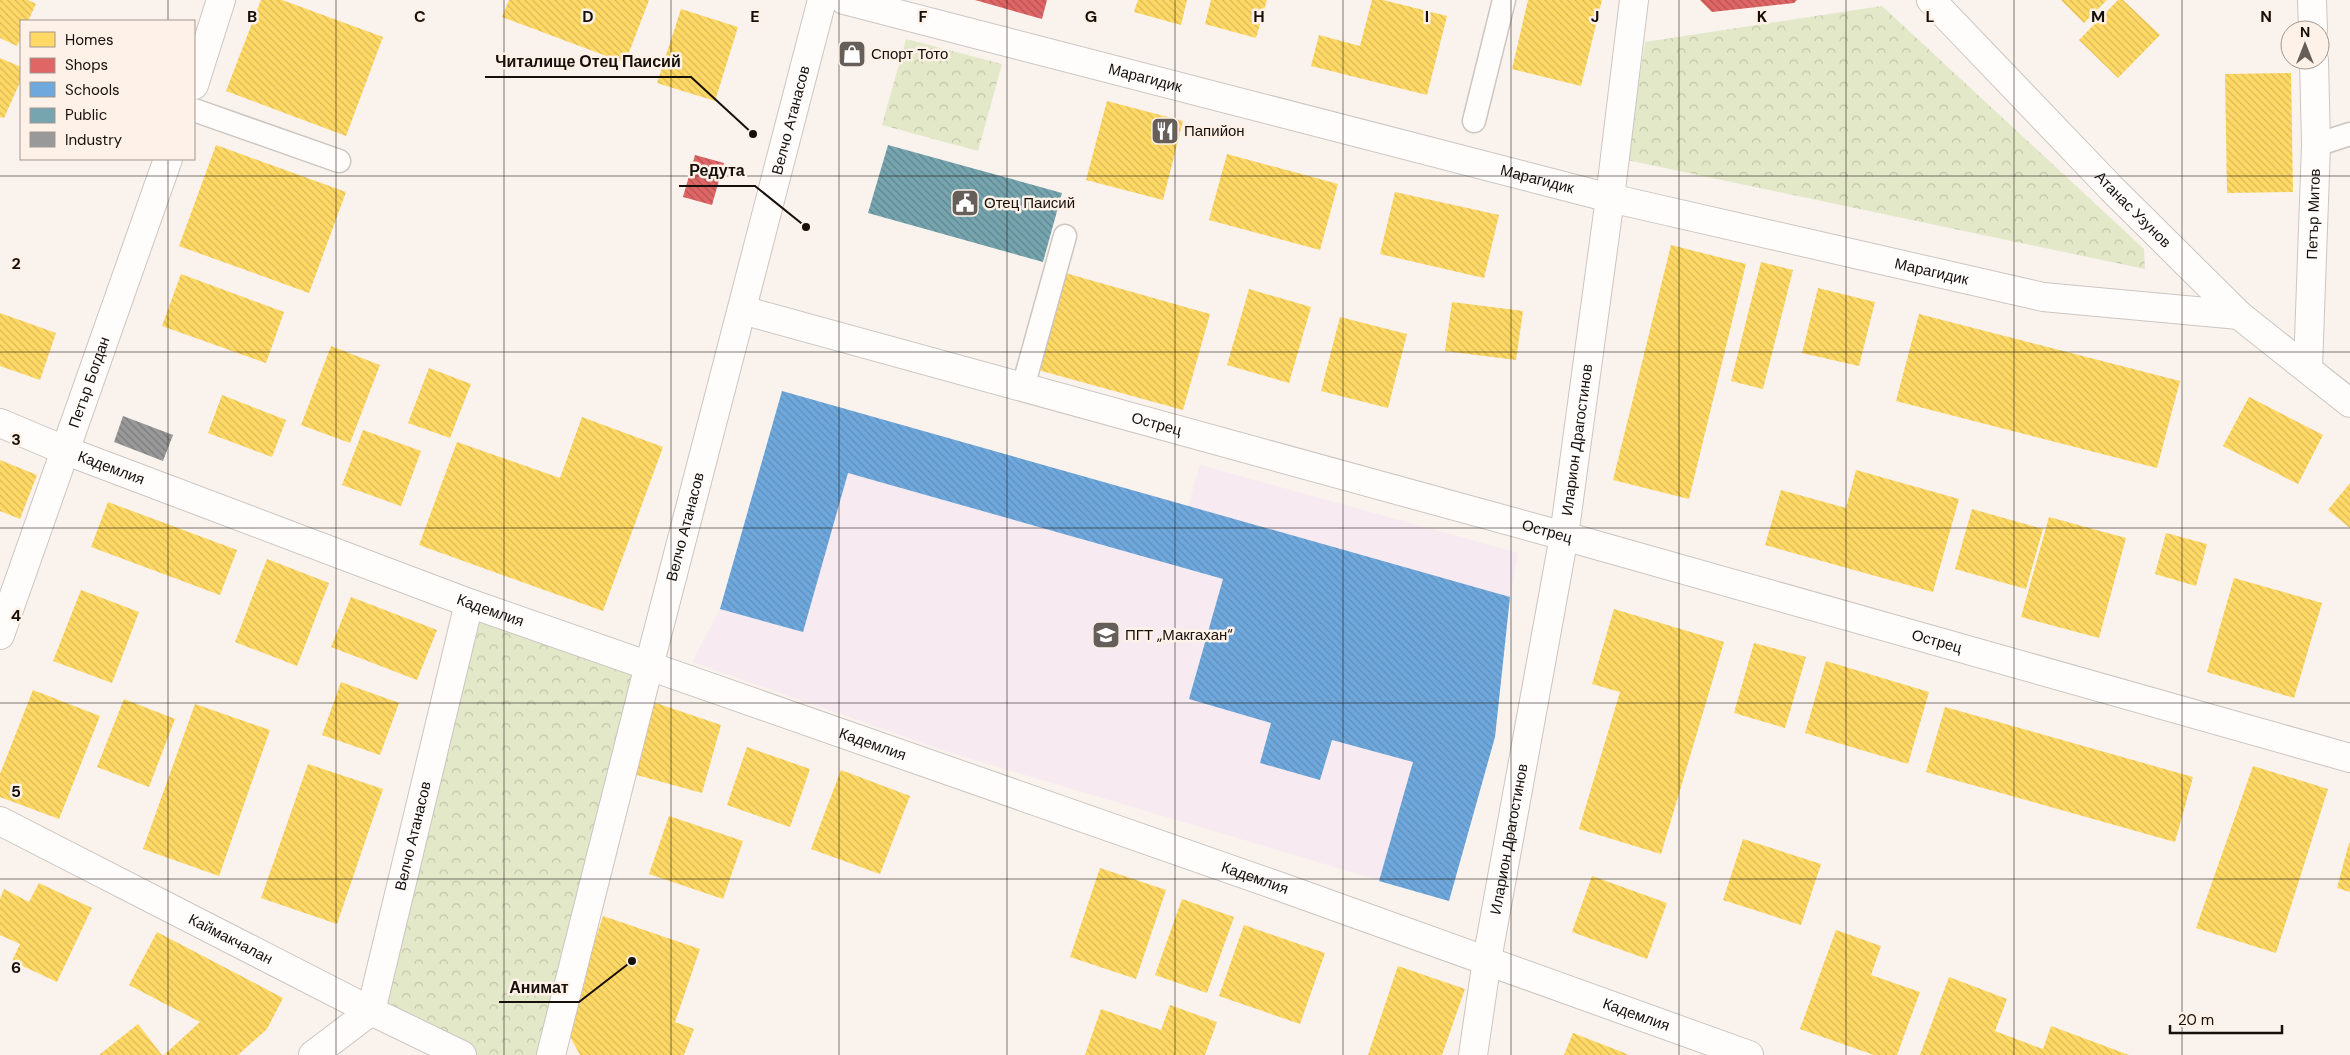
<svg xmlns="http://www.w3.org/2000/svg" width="2350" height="1055" font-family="'DM Sans',sans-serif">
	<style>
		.education { fill: #f7eaf1 }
		.park { fill: url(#park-crowns) }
		.homes { fill: url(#homes-back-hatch) }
		.shops { fill: url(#shops-back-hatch) }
		.schools { fill: url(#schools-back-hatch) }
		.public { fill: url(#public-back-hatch) }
		.industry { fill: url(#industry-back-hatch) }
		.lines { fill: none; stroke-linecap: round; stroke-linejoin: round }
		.lane-casing { stroke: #ccc5c0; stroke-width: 25 }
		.street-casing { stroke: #ccc5c0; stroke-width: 30 }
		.secondary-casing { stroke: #ccc5c0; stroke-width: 30 }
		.lane { stroke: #fefdfc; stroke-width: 22 }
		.street { stroke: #fefdfc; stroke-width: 28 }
		.secondary { stroke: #fefdfc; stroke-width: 28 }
		.grid { fill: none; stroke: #160f0a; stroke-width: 1; stroke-opacity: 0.55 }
		.labels { text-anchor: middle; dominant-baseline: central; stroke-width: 5; stroke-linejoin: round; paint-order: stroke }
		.poi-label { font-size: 15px; fill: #160f0a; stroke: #fef1e8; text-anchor: start }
		.street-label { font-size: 15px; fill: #160f0a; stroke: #fef1e8 }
		.grid-label { font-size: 16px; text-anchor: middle; font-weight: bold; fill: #160f0a; stroke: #fef1e8; stroke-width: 5; stroke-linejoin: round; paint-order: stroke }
		.leader { fill: none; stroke: #160f0a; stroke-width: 2 }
		.callout-dot { fill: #160f0a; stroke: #fef1e8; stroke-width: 2 }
		.callout-label { font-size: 16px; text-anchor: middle; font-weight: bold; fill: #160f0a; stroke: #fef1e8; stroke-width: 5; stroke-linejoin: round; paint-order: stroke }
	</style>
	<defs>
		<pattern id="park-crowns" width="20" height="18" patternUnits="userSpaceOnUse" patternTransform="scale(1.25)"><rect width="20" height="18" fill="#e3e8c8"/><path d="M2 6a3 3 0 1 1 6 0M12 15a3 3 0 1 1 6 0" fill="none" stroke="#c2c6aa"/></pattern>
		<pattern id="homes-back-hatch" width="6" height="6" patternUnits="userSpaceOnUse" patternTransform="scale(1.25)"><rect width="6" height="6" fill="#ffd966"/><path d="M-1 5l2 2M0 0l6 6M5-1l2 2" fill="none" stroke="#dab957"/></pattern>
		<pattern id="shops-back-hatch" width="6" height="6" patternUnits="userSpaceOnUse" patternTransform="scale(1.25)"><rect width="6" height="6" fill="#e06666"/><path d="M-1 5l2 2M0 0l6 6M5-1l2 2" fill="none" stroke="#b55252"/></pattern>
		<pattern id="schools-back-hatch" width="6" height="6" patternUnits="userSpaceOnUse" patternTransform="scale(1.25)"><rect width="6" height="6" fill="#6fa8dc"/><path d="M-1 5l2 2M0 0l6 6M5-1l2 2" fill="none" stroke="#5f8fbb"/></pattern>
		<pattern id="public-back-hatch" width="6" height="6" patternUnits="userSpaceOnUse" patternTransform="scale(1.25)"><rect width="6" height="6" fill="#76a5af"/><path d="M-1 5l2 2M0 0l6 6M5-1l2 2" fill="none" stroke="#60858d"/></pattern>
		<pattern id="industry-back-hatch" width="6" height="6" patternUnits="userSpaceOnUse" patternTransform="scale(1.25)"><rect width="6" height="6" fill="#999"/><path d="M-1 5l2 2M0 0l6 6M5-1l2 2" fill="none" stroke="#7c7b7b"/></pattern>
	</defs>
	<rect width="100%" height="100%" fill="#f9f2ed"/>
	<polygon class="education" points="782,391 1188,506 1200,465 1518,553 1510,597 1495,737 1449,901 945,751 692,662 720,609"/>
	<g class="park">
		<polygon points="1882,6 2144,249 2145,269 1627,160 1645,42"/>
		<polygon points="906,39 1002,64 978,151 882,125"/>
		<polygon points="469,603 649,665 551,1055 462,1055 371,1011"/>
	</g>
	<g class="homes">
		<polygon points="0,0 28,0 36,4 28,21 21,21 21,36 17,46 0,38"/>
		<polygon points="261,0 282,0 383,37 346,136 226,91"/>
		<polygon points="509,0 649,0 625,63 502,17"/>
		<polygon points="1138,0 1187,0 1181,25 1134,12"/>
		<polygon points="1211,0 1267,0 1256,38 1205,24"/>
		<polygon points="1372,0 1383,0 1447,16 1427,95 1311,66 1319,35 1360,46"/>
		<polygon points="1528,0 1602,0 1581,86 1512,69"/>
		<polygon points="2061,0 2107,0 2084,23"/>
		<polygon points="2118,0 2123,0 2160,35 2118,78 2079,40"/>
		<polygon points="681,9 738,27 715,101 657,83"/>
		<polygon points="0,58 21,67 21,80 4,118 0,117"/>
		<polygon points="2291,73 2293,192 2227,193 2225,74"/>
		<polygon points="1107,101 1183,121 1163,200 1086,180"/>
		<polygon points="216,145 346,192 309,293 179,246"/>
		<polygon points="1227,154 1338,184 1320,250 1209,220"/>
		<polygon points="1395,192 1499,215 1484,278 1380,254"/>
		<polygon points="1671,245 1746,264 1689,499 1613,480"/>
		<polygon points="1761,262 1793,270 1763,389 1731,381"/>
		<polygon points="1058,271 1210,314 1183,410 1031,368"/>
		<polygon points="181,274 284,312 266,363 162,326"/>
		<polygon points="1818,288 1875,302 1859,366 1802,353"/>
		<polygon points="1249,289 1311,307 1289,383 1227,365"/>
		<polygon points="1452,302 1523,311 1516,360 1445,351"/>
		<polygon points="0,313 56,333 40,380 0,366"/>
		<polygon points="1919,314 2180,381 2157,468 1896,401"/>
		<polygon points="1340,317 1407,334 1388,408 1321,391"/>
		<polygon points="331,346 380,365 350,443 301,425"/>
		<polygon points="429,368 471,384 450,438 408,423"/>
		<polygon points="222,395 286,420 272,457 208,433"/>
		<polygon points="2249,397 2323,435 2298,484 2223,446"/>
		<polygon points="582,417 663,447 603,611 419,545 457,442 560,478"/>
		<polygon points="363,430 421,451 401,506 342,485"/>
		<polygon points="0,460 37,475 20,519 0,511"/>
		<polygon points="1856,470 1959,499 1933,592 1765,545 1781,490 1846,508"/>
		<polygon points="2350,483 2350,528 2328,510"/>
		<polygon points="108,502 237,550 220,595 91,547"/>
		<polygon points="1972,509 2043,529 2026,589 1955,569"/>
		<polygon points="2049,517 2126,538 2099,638 2021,617"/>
		<polygon points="2166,533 2207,544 2196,586 2155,574"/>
		<polygon points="267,559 329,583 297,666 235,642"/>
		<polygon points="2234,578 2322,603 2294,698 2207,672"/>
		<polygon points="81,590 139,612 112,683 53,661"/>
		<polygon points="351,597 437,630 417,680 331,647"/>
		<polygon points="1614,609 1724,642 1661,854 1579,829 1620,692 1592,684"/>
		<polygon points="1754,643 1806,657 1785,728 1734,713"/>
		<polygon points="1826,661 1929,692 1908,764 1805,733"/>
		<polygon points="341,682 399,703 380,755 322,735"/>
		<polygon points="33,690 100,716 59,819 0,797 0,774"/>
		<polygon points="124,699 175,719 149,787 97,767"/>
		<polygon points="653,702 721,725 702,793 633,774"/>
		<polygon points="195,704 270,730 219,876 143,849"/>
		<polygon points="1945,707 2193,777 2175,842 1926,772"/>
		<polygon points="747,747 810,769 790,827 727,805"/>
		<polygon points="308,764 383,789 337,924 261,898"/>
		<polygon points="2253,766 2328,789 2276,953 2196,928"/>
		<polygon points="841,770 910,796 880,874 811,849"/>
		<polygon points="669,816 743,841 723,899 649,874"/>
		<polygon points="1743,839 1821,864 1801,925 1723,900"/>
		<polygon points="2349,843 2350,843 2350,892 2337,888"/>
		<polygon points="1100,868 1166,890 1136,979 1070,957"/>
		<polygon points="1592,876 1667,903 1647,959 1572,932"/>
		<polygon points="39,883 92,908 57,982 12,961 20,944 0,935 0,899 4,889 29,902"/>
		<polygon points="1182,899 1234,917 1207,993 1155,975"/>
		<polygon points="603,916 700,949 675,1022 694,1029 684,1055 580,1055 566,1029"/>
		<polygon points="1244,925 1325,953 1300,1024 1219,996"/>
		<polygon points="1836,930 1881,946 1871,975 1920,992 1897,1055 1874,1055 1800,1029"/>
		<polygon points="157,932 283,998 267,1029 238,1055 164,1055 200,1022 129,985"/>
		<polygon points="1398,966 1465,989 1442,1055 1368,1055"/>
		<polygon points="1949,977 2007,999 1995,1031 2043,1049 2051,1026 2129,1055 1920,1055"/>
		<polygon points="1170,1005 1217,1022 1205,1055 1085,1055 1101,1009 1161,1030"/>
		<polygon points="138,1024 162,1055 99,1055"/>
		<polygon points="1573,1033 1622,1052 1629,1055 1564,1055"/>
	</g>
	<g class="shops">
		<polygon points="975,0 1047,0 1042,19"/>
		<polygon points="1700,0 1797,0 1794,3 1712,12"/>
		<polygon points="695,155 724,163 712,205 683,197"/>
	</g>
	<polygon class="schools" points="782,391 1510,597 1495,737 1449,901 1379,881 1413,762 1332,740 1320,780 1260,763 1271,723 1189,699 1223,579 848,473 803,632 720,609"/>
	<polygon class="public" points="888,145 1062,193 1043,262 868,213"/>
	<polygon class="industry" points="123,416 173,435 163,461 114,442"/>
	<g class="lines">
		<defs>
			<g id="lane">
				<polyline points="194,110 339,161"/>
				<polyline points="1474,121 1504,0"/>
				<polyline points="2316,145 2350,134"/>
				<polyline points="1023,387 1065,236"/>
			</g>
			<g id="street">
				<path id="s1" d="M 844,0 L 1610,198 L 2043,297 L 2239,315"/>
				<polyline points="2312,0 2313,30"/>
				<polyline points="194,85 221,0"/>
				<path id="s2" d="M 742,310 L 1564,536 L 2350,758"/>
				<path id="s3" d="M 2308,368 L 2316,145 L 2314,60"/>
				<path id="s4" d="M 0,423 L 64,450 L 469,603 L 1281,887 L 1749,1055"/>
				<path id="s5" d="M 0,635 L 168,159"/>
				<path id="s6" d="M 0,821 L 371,1011 L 462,1055"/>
				<path id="s7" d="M 371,1011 L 469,603"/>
				<polyline points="313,1055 371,1011"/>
				<path id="s8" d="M 1473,1055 L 1487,960 L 1564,536 L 1610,198 L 1634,0"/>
			</g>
			<g id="secondary">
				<path id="s9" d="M 1931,0 L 2112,189 L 2239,315 L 2350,403"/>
				<path id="s10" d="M 551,1055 L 642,693 L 822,0"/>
			</g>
		</defs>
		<use href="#lane" class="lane-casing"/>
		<use href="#street" class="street-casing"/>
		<use href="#secondary" class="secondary-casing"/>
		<use href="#lane" class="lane"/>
		<use href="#street" class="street"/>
		<use href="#secondary" class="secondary"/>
	</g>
	<path class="grid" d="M 168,0 L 168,21M 336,0 L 336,1055M 504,0 L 504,1055M 671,0 L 671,1055M 839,0 L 839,1055M 1007,0 L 1007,1055M 1175,0 L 1175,1055M 1343,0 L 1343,1055M 1511,0 L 1511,1055M 1679,0 L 1679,1055M 1846,0 L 1846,1055M 2014,0 L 2014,1055M 2182,0 L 2182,1055M 168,159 L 168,1055M 0,176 L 2350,176M 0,352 L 2350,352M 0,528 L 2350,528M 0,703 L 2350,703M 0,879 L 2350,879"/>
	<defs>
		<symbol id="shop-square" viewBox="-11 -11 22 22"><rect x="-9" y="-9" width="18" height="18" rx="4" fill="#655e59" stroke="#fef1e8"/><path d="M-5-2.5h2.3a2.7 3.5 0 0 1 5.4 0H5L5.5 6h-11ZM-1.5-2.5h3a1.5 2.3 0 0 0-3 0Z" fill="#fff"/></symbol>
		<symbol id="restaurant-square" viewBox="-11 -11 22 22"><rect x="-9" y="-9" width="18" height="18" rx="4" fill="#655e59" stroke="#fef1e8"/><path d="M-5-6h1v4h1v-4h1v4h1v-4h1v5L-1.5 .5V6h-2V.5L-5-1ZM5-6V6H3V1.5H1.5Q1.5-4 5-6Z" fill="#fff"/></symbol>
		<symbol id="civic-square" viewBox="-11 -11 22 22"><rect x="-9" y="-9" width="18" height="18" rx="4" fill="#655e59" stroke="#fef1e8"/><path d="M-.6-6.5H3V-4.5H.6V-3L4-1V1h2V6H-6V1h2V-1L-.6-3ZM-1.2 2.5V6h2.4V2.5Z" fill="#fff"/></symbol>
		<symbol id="school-square" viewBox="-11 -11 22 22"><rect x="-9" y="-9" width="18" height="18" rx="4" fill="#655e59" stroke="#fef1e8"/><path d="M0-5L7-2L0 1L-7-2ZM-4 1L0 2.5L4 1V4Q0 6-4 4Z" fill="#fff"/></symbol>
	</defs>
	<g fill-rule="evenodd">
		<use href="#shop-square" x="836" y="38" width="32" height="32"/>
		<use href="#restaurant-square" x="1149" y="115" width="32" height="32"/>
		<use href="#civic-square" x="949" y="187" width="32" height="32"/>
		<use href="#school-square" x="1090" y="619" width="32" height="32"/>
	</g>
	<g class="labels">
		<g class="poi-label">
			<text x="871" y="54">Спорт Тото</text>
			<text x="1184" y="131">Папийон</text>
			<text x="984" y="203">Отец Паисий</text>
			<text x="1125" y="635">ПГТ „Макгахан“</text>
		</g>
		<g class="street-label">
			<text stroke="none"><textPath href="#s1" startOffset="311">Марагидик</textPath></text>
			<text stroke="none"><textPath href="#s10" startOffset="965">Велчо Атанасов</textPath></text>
			<text stroke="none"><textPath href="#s1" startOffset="716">Марагидик</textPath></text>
			<text stroke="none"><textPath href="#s9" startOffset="291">Атанас Узунов</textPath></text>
			<text stroke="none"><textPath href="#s3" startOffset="154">Петър Митов</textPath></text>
			<text stroke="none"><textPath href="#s1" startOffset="1121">Марагидик</textPath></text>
			<text stroke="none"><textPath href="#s5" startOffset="268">Петър Богдан</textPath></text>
			<text stroke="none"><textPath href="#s2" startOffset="430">Острец</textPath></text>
			<text stroke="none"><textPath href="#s8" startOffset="624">Иларион Драгостинов</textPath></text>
			<text stroke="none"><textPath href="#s4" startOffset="120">Кадемлия</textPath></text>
			<text stroke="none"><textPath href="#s10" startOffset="545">Велчо Атанасов</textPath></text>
			<text stroke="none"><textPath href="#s2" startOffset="835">Острец</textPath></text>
			<text stroke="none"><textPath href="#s4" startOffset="525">Кадемлия</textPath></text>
			<text stroke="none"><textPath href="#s2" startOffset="1240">Острец</textPath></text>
			<text stroke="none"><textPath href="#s4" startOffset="930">Кадемлия</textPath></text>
			<text stroke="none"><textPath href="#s7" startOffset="180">Велчо Атанасов</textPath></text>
			<text stroke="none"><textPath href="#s8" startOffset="219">Иларион Драгостинов</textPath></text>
			<text stroke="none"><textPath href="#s4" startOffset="1335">Кадемлия</textPath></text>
			<text stroke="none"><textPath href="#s6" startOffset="259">Каймакчалан</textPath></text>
			<text stroke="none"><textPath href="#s4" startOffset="1740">Кадемлия</textPath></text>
		</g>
	</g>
	<g class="grid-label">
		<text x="252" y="22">B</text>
		<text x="420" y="22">C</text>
		<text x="588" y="22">D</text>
		<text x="755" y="22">E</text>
		<text x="923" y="22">F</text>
		<text x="1091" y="22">G</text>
		<text x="1259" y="22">H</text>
		<text x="1427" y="22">I</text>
		<text x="1595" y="22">J</text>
		<text x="1762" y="22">K</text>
		<text x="1930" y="22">L</text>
		<text x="2098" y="22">M</text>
		<text x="2266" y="22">N</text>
		<text x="16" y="269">2</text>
		<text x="16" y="445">3</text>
		<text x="16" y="621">4</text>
		<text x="16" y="797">5</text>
		<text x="16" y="973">6</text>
	</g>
	<path class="leader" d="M753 134L691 77H485M806 227L755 186H679M632 961L579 1002H499"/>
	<g class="callout-dot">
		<circle cx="753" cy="134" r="5"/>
		<circle cx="806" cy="227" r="5"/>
		<circle cx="632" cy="961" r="5"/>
	</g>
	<g class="callout-label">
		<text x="588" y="67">Читалище Отец Паисий</text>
		<text x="717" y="176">Редута</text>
		<text x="539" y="993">Анимат</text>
	</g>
	<rect x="20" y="20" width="175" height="140" fill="#fef1e8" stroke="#a1978f"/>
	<rect x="30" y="32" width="25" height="15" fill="#ffd966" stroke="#a1978f"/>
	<text x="65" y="45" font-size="15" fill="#160f0a">Homes</text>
	<rect x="30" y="58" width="25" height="15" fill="#e06666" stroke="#a1978f"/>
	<text x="65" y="70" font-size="15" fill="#160f0a">Shops</text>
	<rect x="30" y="82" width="25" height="15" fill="#6fa8dc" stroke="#a1978f"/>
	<text x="65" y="95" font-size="15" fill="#160f0a">Schools</text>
	<rect x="30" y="108" width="25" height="15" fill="#76a5af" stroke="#a1978f"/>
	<text x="65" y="120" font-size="15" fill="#160f0a">Public</text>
	<rect x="30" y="132" width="25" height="15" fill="#999999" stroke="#a1978f"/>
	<text x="65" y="145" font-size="15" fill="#160f0a">Industry</text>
	<g transform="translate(2305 45)"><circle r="24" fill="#fef1e8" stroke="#a1978f"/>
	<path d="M0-4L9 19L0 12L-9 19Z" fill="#655e59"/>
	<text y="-8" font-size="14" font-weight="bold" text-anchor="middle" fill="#160f0a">N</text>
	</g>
	<path d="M2170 1025v8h112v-8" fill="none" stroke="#160f0a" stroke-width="2.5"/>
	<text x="2178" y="1025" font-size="15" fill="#160f0a" stroke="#fef1e8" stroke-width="4" paint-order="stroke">20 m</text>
</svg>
